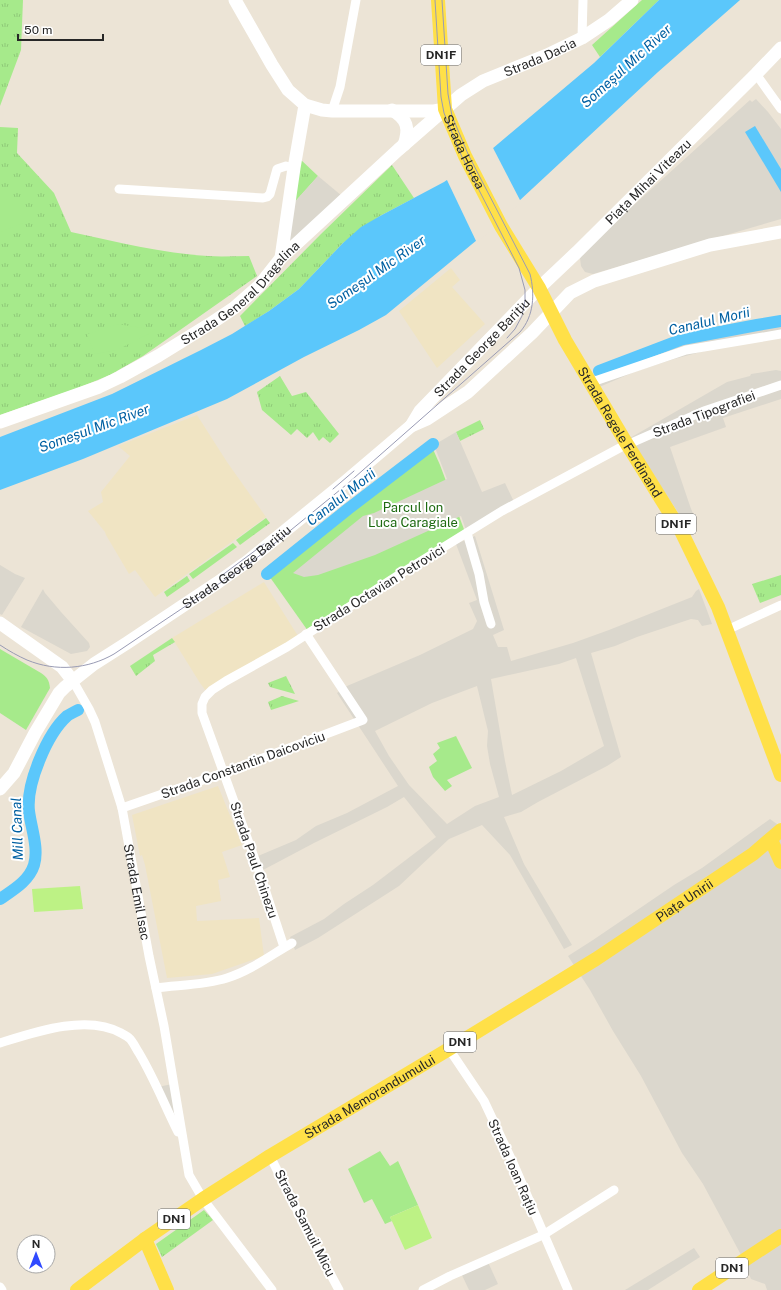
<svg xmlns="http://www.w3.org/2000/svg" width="781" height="1290" font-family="'Public Sans',sans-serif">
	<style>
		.education { fill: #f0e4c3 }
		.grass { fill: url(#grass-tufts) }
		.park { fill: #a6ea8b }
		.pitch { fill: #bdf285 }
		.plaza { fill: #dbd7cd; fill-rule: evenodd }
		.water { fill: #5bc7fb }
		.pier { fill: #ece4d6 }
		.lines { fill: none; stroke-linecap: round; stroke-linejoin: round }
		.canal { stroke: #5bc7fb; stroke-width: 12 }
		.street { stroke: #fff; stroke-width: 9 }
		.secondary { stroke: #fff; stroke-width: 13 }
		.primary { stroke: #ffe048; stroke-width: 14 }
		.tram { stroke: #999bb4; stroke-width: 1 }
		.labels { text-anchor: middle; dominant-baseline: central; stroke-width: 4; stroke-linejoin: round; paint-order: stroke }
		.shield { fill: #fff; stroke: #686868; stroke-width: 1 }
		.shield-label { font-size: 12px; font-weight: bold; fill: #272727 }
		.street-label { font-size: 13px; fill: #272727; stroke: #fff }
		.park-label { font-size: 13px; fill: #1e6a11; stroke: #fff }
		.water-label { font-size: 14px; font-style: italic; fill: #0060a2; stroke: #fff }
	</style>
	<defs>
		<pattern id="grass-tufts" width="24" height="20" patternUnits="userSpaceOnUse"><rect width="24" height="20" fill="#a6ea8b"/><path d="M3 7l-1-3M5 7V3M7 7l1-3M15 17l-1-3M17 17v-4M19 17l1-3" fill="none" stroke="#8fc978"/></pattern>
	</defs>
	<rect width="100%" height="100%" fill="#ece4d6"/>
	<g class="education">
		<polygon points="451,268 460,280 452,287 485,324 437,368 399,311"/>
		<polygon points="197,415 227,462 266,517 155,597 135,570 129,574 106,535 105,532 88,511 103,502 101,492 130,456 118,446"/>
		<polygon points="264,582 298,636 206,691 200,683 172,638"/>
		<polygon points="218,786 242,845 222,852 230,877 218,880 221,901 196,906 197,921 259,918 264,956 212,974 167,978 145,865 142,855 140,856 132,815"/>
	</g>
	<g class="grass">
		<polygon points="0,0 23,0 21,50 0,106"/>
		<path d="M 0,127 L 18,128 L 17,153 L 54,193 L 71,232 C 117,242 162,253 208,256 C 222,257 235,256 249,256 L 257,276 L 143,356 L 110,375 L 78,388 L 0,415 Z"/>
		<polygon points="300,159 318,176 292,205"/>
		<polygon points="392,165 414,198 380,216 343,243 299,289 269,311 245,326 240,316 321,234"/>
		<polygon points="280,376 292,396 306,392 339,434 330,443 323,437 319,441 313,432 307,438 297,429 291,435 262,410 257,392"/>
		<polygon points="480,420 484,429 460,441 456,432"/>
		<polygon points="266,518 270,523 240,545 236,540"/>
		<polygon points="233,543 237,547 193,579 189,574"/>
		<polygon points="781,575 781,595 760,603 752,584"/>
		<polygon points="187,576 190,581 167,597 164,592"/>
		<polygon points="172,638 175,642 153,655 155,661 136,676 130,666"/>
		<polygon points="286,676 295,694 270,687 268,683"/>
		<polygon points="282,696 299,701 271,710 268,702"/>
		<polygon points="204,1210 213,1220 162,1257 156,1244"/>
	</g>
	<g class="park">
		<polygon points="642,0 659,0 600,57 592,45"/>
		<polygon points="0,194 31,220 0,232"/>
		<polygon points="117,324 156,330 117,350 95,354 87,334"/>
		<polygon points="432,447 440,465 465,532 308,631 267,573"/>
		<path d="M 0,649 L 41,673 C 47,677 49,680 50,688 L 26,730 L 0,713 Z"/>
		<polygon points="456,736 472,768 447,780 452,786 445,791 433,777 429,767 437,761 433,754 440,748 437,743"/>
		<polygon points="380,1151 390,1166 398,1161 418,1205 390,1217 392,1221 385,1224 372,1199 364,1203 348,1169"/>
	</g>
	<g class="pitch">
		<polygon points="80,886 83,909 34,912 32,889"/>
		<polygon points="418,1205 432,1238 405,1250 390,1217"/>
	</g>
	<g class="plaza">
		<polygon points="756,99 768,112 781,129 781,219 593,274 585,272 581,266 580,258 584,250 750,100 752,102"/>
		<polygon points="318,176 342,196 287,249 292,205"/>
		<polygon points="781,326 781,337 712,349 674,359 634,372 597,388 592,375 684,343"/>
		<polygon points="776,370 781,371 781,399 723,418 726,427 670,447 690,506 697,524 688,528 630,438 727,382 750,376 751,374"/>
		<polygon points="456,432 482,492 505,483 515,504 467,533 461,516 375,555 318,575 304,577 293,573 363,516 374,513 447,479 434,445"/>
		<path d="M 475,536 L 504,630 L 493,635 L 498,647 L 507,647 L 511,661 L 573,643 L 609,630 L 692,597 L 696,591 L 699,589 L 712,624 L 702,626 L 698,620 L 691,619 L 637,637 L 615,646 L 591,653 L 621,757 L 607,766 L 538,802 L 521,812 L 504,817 L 524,864 L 572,945 L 564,949 L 510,855 L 482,825 L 449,839 L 399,886 L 318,938 L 295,950 L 290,937 L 324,919 L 344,904 L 373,885 L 436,837 L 404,797 L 387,807 L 314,843 L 263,870 L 258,856 L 296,840 L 316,826 L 347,813 L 398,786 L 337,693 L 347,686 L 420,655 L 473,629 L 477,621 L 469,603 L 477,600 L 456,544 ZM 576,658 L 604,746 L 561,771 L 512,795 L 505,761 L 491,679 L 559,664 ZM 477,686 L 488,731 L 487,746 L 490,764 L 499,797 L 475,806 L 447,824 L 409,785 L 389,756 L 375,731 L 432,703 Z"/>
		<polygon points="0,565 15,574 25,578 2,615 0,614"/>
		<polygon points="43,589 45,593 61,612 89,643 90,647 87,651 71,654 21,627"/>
		<polygon points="770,819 781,827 781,1290 767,1290 765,1284 751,1279 740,1253 703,1184 682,1153 641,1076 613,1031 590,990 568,956 593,940 674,885 702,868"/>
		<polygon points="172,1084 182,1138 158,1087"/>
		<polygon points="694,1248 700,1257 648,1290 625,1290"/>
		<polygon points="487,1260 498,1284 485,1290 469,1290 460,1271"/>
	</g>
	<g class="water">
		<polygon points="659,0 740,0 658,72 477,240 386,315 359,330 304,357 227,399 83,459 0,490 0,437 112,394 201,350 232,334 269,311 299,289 343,243 361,227 380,216 444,182 492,149 594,63"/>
		<polygon points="755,126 781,169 781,192 745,132"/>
	</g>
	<polygon class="pier" points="492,146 521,202 477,243 446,178"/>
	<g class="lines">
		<g class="canal">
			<polyline points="599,371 683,339 757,325 781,321"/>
			<polyline points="267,574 348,509 433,444"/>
			<path d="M 0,899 C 13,890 29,881 34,865 C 39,848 31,828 29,811 C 26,784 47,734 67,716 C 70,714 74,712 78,710"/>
		</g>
		<g class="street">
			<polyline points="582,38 583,0"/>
			<polyline points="756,74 781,109"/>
			<polyline points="332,111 340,87 356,0"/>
			<polyline points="119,189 263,198 267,197 270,194 277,169 286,166 294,168"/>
			<polyline points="589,383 686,350 781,334"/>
			<polyline points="627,445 638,440 704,411 781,385"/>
			<polyline points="467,533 479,574 484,602 491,624"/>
			<polyline points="727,630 781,605"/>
			<path id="s1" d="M 73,681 L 89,709 L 95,722 L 122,808 L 149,956 L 164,1026 L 189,1175 L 203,1199 L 272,1290"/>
			<polyline points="122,808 223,773 363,720 306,634"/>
			<polyline points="284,947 258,868 202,713 202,704 205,697 212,690 226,681 287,647 397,576 502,511 627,444"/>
			<path d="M 156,988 C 179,985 205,985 227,978 C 250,971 271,955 292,943"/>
			<path d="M 0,1043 C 35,1032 87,1014 121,1033 C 124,1035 127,1036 129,1038 C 133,1041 136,1049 139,1053 C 154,1078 165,1106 178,1132"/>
			<polyline points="449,1049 484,1101 514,1165 568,1290"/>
			<polyline points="270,1156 310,1236 339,1290"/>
			<polyline points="0,1287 2,1290"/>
			<polyline points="423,1290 450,1276 543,1235 614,1190"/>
		</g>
		<g class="secondary">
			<polyline points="235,0 272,65 288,90 305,105 322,110 332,111 434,111 445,109"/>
			<path d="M 392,110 C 407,119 410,128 404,145"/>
			<polyline points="281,258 294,168 305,105"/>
			<path id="s2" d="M 0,422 L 99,387 L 120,377 L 158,356 L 213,322 L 234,308 L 259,286 L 281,258 L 398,150 L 461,95 L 483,81 L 547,55 L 582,38 L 609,20 L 632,0"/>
			<path id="s3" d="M 411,426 L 420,411 L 539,288 L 577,252 L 756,74 L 781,48"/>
			<polyline points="0,623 62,667 73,681"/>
			<path id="s4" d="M 0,789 L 14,773 L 35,733 L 59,693 L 65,687 L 94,664 L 127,643 L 217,583 L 248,561 L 345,482 L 411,426 L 427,419 L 468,392 L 532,333 L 570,293 L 594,281 L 710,245 L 781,232"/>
		</g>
		<g class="primary">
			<path id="s5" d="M 438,0 L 445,109 L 465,156 L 501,226 L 539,288 L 565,340 L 625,441 L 681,531 L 718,607 L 781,775"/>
			<polyline points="771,840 781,862"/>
			<polyline points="145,1239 167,1290"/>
			<path id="s6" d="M 77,1290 L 145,1239 L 203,1199 L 270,1156 L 449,1049 L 596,959 L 753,854 L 781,830"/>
			<polyline points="699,1290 781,1236"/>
		</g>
		<g class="tram">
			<polyline points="435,0 441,97 444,113 462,157 519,268 525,290 525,300 522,316 515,329 507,338"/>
			<polyline points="333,489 354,471"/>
			<polyline points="221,576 264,544"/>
			<path d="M 0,645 C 9,651 18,656 27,660 C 56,672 88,669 114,654 L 253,561 L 346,485 L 520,332 C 534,316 535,294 530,274 L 468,154 L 452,116 L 448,94 L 442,0"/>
		</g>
	</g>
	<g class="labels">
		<g class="shield">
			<rect x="421" y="45" width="40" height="20" rx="3"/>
			<rect x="656" y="514" width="40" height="20" rx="3"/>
			<rect x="444" y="1032" width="32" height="20" rx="3"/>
			<rect x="158" y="1209" width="32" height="20" rx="3"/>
			<rect x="716" y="1258" width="32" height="20" rx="3"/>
		</g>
		<g class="shield-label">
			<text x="441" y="55">DN1F</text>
			<text x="676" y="524">DN1F</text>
			<text x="460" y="1042">DN1</text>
			<text x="174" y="1219">DN1</text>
			<text x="732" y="1268">DN1</text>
		</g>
		<g class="street-label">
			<text stroke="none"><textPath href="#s2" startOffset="661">Strada Dacia</textPath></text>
			<text stroke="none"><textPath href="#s5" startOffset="156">Strada Horea</textPath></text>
			<text stroke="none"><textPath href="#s3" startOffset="341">Piața Mihai Viteazu</textPath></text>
			<text stroke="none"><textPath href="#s2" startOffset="276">Strada General Dragalina</textPath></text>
			<text stroke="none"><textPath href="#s3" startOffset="106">Strada George Barițiu</textPath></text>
			<text transform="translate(704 414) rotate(-21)">Strada Tipografiei</text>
			<text stroke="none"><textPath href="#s5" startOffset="477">Strada Regele Ferdinand</textPath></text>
			<text stroke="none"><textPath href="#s4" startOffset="331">Strada George Barițiu</textPath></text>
			<text transform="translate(379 588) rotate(-32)">Strada Octavian Petrovici</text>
			<text transform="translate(243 765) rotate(-20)">Strada Constantin Daicoviciu</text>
			<text transform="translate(254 860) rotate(71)">Strada Paul Chinezu</text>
			<text stroke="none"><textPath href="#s1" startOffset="222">Strada Emil Isac</textPath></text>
			<text stroke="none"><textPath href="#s6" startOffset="722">Piața Unirii</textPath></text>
			<text stroke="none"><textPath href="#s6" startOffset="351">Strada Memorandumului</textPath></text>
			<text transform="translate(513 1167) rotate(66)">Strada Ioan Rațiu</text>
			<text transform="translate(305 1223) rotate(63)">Strada Samuil Micu</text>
		</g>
		<g class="park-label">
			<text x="413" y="507">Parcul Ion<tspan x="413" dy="15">Luca Caragiale</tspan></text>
		</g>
		<g class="water-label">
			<text transform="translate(626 66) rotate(-42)">Someşul Mic River</text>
			<text transform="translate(376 272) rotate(-35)">Someşul Mic River</text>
			<text transform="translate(709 321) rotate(-13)">Canalul Morii</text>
			<text transform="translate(94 428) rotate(-20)">Someşul Mic River</text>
			<text transform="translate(341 497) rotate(-38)">Canalul Morii</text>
			<text transform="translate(17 829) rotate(-92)">Mill Canal</text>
		</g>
	</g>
	<g transform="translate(36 1254)"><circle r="19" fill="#ffffff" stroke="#a9a9a9"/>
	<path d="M0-3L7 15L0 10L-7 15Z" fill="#304aff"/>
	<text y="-6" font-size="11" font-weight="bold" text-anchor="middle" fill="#272727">N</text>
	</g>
	<path d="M18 34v6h85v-6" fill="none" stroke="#272727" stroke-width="2"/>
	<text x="24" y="34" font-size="12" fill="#272727" stroke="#ffffff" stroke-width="3" paint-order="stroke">50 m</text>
</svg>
